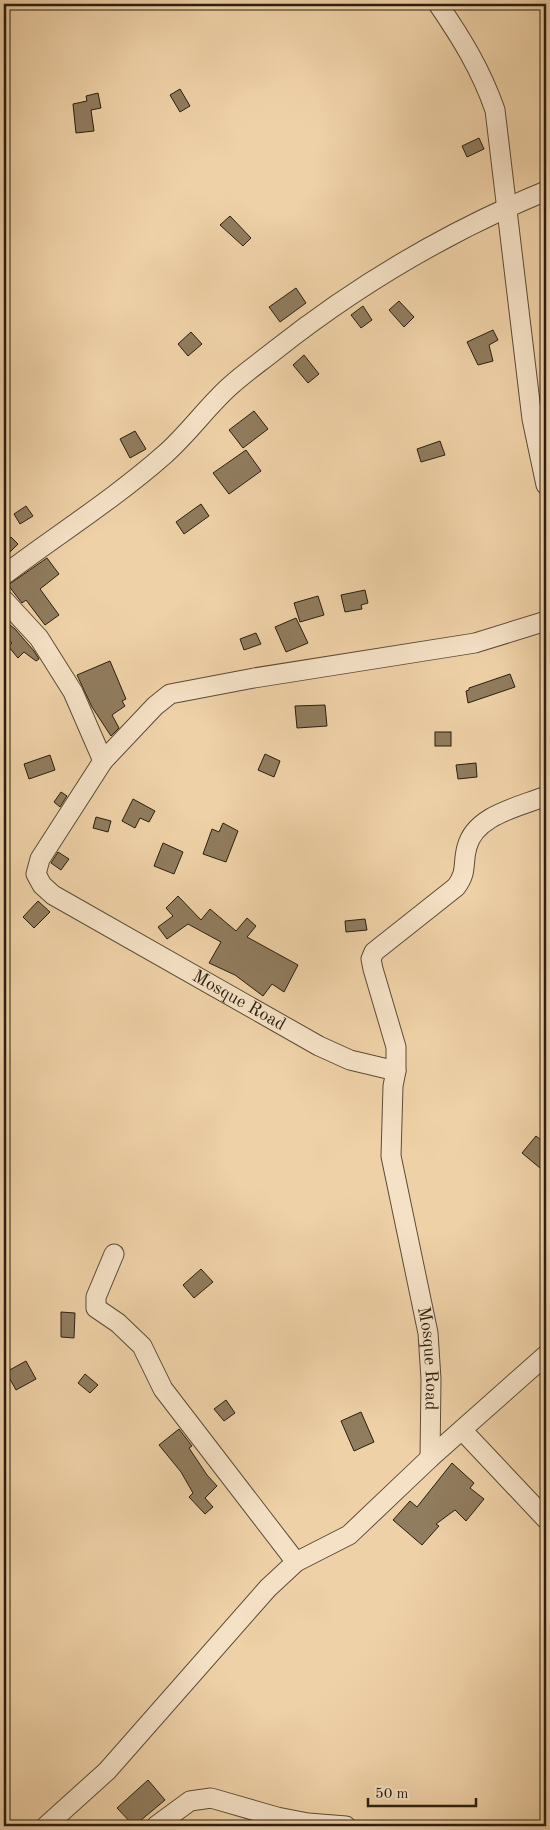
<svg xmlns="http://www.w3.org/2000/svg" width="550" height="1830" font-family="'Old Standard TT',serif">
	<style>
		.building { fill: #907c5e; stroke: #2a1f0f }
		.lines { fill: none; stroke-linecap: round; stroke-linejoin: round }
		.minor-casing { stroke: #5b4c35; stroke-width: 21 }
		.minor { stroke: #f5e1c6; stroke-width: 19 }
		.labels { text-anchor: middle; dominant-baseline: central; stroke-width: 4.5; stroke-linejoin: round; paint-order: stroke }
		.street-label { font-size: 18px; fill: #2a1f0f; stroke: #f5e1c6 }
	</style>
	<rect width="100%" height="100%" fill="#efd1a7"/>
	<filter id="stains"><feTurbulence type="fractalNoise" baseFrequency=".004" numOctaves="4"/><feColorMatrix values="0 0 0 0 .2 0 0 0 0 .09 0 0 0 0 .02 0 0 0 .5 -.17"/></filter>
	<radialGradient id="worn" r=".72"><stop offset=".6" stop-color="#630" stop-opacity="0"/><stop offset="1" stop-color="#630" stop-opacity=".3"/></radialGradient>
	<g class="building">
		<polygon points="180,89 190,106 180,112 170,95"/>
		<polygon points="98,93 101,108 91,110 94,131 76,133 73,104 87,101 86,96"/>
		<polygon points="479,138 484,149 467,157 462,146"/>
		<polygon points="230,216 251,238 243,246 220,225"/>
		<polygon points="296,288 306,303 280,322 269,307"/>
		<polygon points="399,301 414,317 404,327 389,310"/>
		<polygon points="363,306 372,320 361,328 351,315"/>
		<polygon points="493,330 498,340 489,345 493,361 478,365 467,342"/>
		<polygon points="191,332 202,344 188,356 178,344"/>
		<polygon points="304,355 319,374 308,383 293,365"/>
		<polygon points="254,411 268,429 243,448 229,430"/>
		<polygon points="135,431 146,449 130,458 120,439"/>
		<polygon points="440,441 445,455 421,462 417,449"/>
		<polygon points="246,450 261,471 229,494 213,473"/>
		<polygon points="201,504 209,516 184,534 176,522"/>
		<polygon points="26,506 33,516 20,524 14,514"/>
		<polygon points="11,537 18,544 4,558 4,543"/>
		<polygon points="47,558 59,574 40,589 59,615 45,625 26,600 22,603 8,585"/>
		<polygon points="365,590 368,603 361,605 362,609 345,612 341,595"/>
		<polygon points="318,596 324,615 300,622 294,603"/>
		<polygon points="296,618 308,643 286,652 275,627"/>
		<polygon points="4,620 15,629 34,651 39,659 36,661 24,652 18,658 8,646 12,643 4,636"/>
		<polygon points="256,633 261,644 244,650 240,639"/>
		<polygon points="110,661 126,699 122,701 125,706 112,715 119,728 111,736 92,707 77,675"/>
		<polygon points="510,674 515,687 468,703 466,691 469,690 469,688"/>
		<polygon points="325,705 327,726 297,728 295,706"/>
		<rect x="435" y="732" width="16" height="14"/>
		<polygon points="265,754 280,761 274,777 258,770"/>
		<polygon points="50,755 55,770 29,779 24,764"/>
		<polygon points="476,763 477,777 458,779 456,765"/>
		<polygon points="61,792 67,796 60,807 54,802"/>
		<polygon points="133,799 155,811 149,822 140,818 135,828 122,821"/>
		<polygon points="96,817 111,821 108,832 93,828"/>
		<polygon points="223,823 238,831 226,862 203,854 212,829 219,832"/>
		<polygon points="163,843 183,852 174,874 154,866"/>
		<polygon points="58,852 69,859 61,870 51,863"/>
		<polygon points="178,896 201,920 210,909 236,931 247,918 256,926 247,937 298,965 284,992 272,984 263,996 235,975 209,963 221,942 188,924 167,939 158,927 173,916 166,908"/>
		<polygon points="38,901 50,912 34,928 23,917"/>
		<polygon points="365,919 367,930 346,932 345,921"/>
		<polygon points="536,1136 546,1144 546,1160 540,1168 522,1153"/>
		<polygon points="201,1269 213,1282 194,1298 183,1285"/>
		<polygon points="61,1312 75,1313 74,1338 61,1337"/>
		<polygon points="26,1361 36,1379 16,1390 6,1372"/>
		<polygon points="85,1374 98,1385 90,1393 78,1383"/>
		<polygon points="226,1400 235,1413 224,1421 214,1409"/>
		<polygon points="361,1412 374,1442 354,1451 341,1421"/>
		<polygon points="179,1429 192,1446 189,1448 207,1475 217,1486 205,1498 213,1507 205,1514 189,1497 193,1493 181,1472 159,1445"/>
		<polygon points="452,1463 474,1483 470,1488 484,1499 466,1521 455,1510 436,1524 439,1526 422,1545 393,1520 410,1501 417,1507"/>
		<polygon points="148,1780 165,1800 134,1826 117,1808"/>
	</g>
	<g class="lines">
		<defs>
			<g id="minor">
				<path d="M 438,4 C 462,39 481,70 495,110 L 532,419 L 546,485"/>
				<path d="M 4,575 C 57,535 114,499 164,455 C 188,434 206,408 229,387 C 243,374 259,363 274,351 C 356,286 449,231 546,191"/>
				<path id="s1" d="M 4,600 L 39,638 L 73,692 L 103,761 L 40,859 L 36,874 L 42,885 L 53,895 L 319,1046 L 350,1060 L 396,1071 L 393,1086 L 391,1156 L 428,1333 L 431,1379 L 430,1458"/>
				<polyline points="103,761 155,706 170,694 254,678 475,643 546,621"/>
				<path d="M 396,1071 L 396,1047 L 373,969 L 371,959 L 374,952 L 456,887 C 468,871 462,864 467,847 C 475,815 519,807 546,796"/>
				<polyline points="114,1254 96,1297 96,1308 118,1323 142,1346 163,1389 296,1562"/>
				<polyline points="462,1430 546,1519"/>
				<polyline points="46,1826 107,1771 268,1588 296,1562 349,1535 430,1458 546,1355"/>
				<polyline points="156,1826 190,1801 211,1798 277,1817 308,1823 346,1826"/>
			</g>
		</defs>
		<use href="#minor" class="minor-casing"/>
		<use href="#minor" class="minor"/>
	</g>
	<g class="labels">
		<g class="street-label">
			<text stroke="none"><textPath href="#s1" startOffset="564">Mosque Road</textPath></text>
			<text stroke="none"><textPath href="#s1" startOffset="1029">Mosque Road</textPath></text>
		</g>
	</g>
	<rect width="550" height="1830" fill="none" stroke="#efd1a7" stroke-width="20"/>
	<rect x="5" y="5" width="540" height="1820" fill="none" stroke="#2a1f0f" stroke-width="2.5"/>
	<rect x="10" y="10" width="530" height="1810" fill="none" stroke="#2a1f0f"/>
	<path d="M368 1798v8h108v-8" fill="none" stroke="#2a1f0f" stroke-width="2.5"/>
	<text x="375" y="1798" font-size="15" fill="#2a1f0f" stroke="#f5e1c6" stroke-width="4" paint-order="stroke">50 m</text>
	<rect width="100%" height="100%" filter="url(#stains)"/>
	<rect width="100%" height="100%" fill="url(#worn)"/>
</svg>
